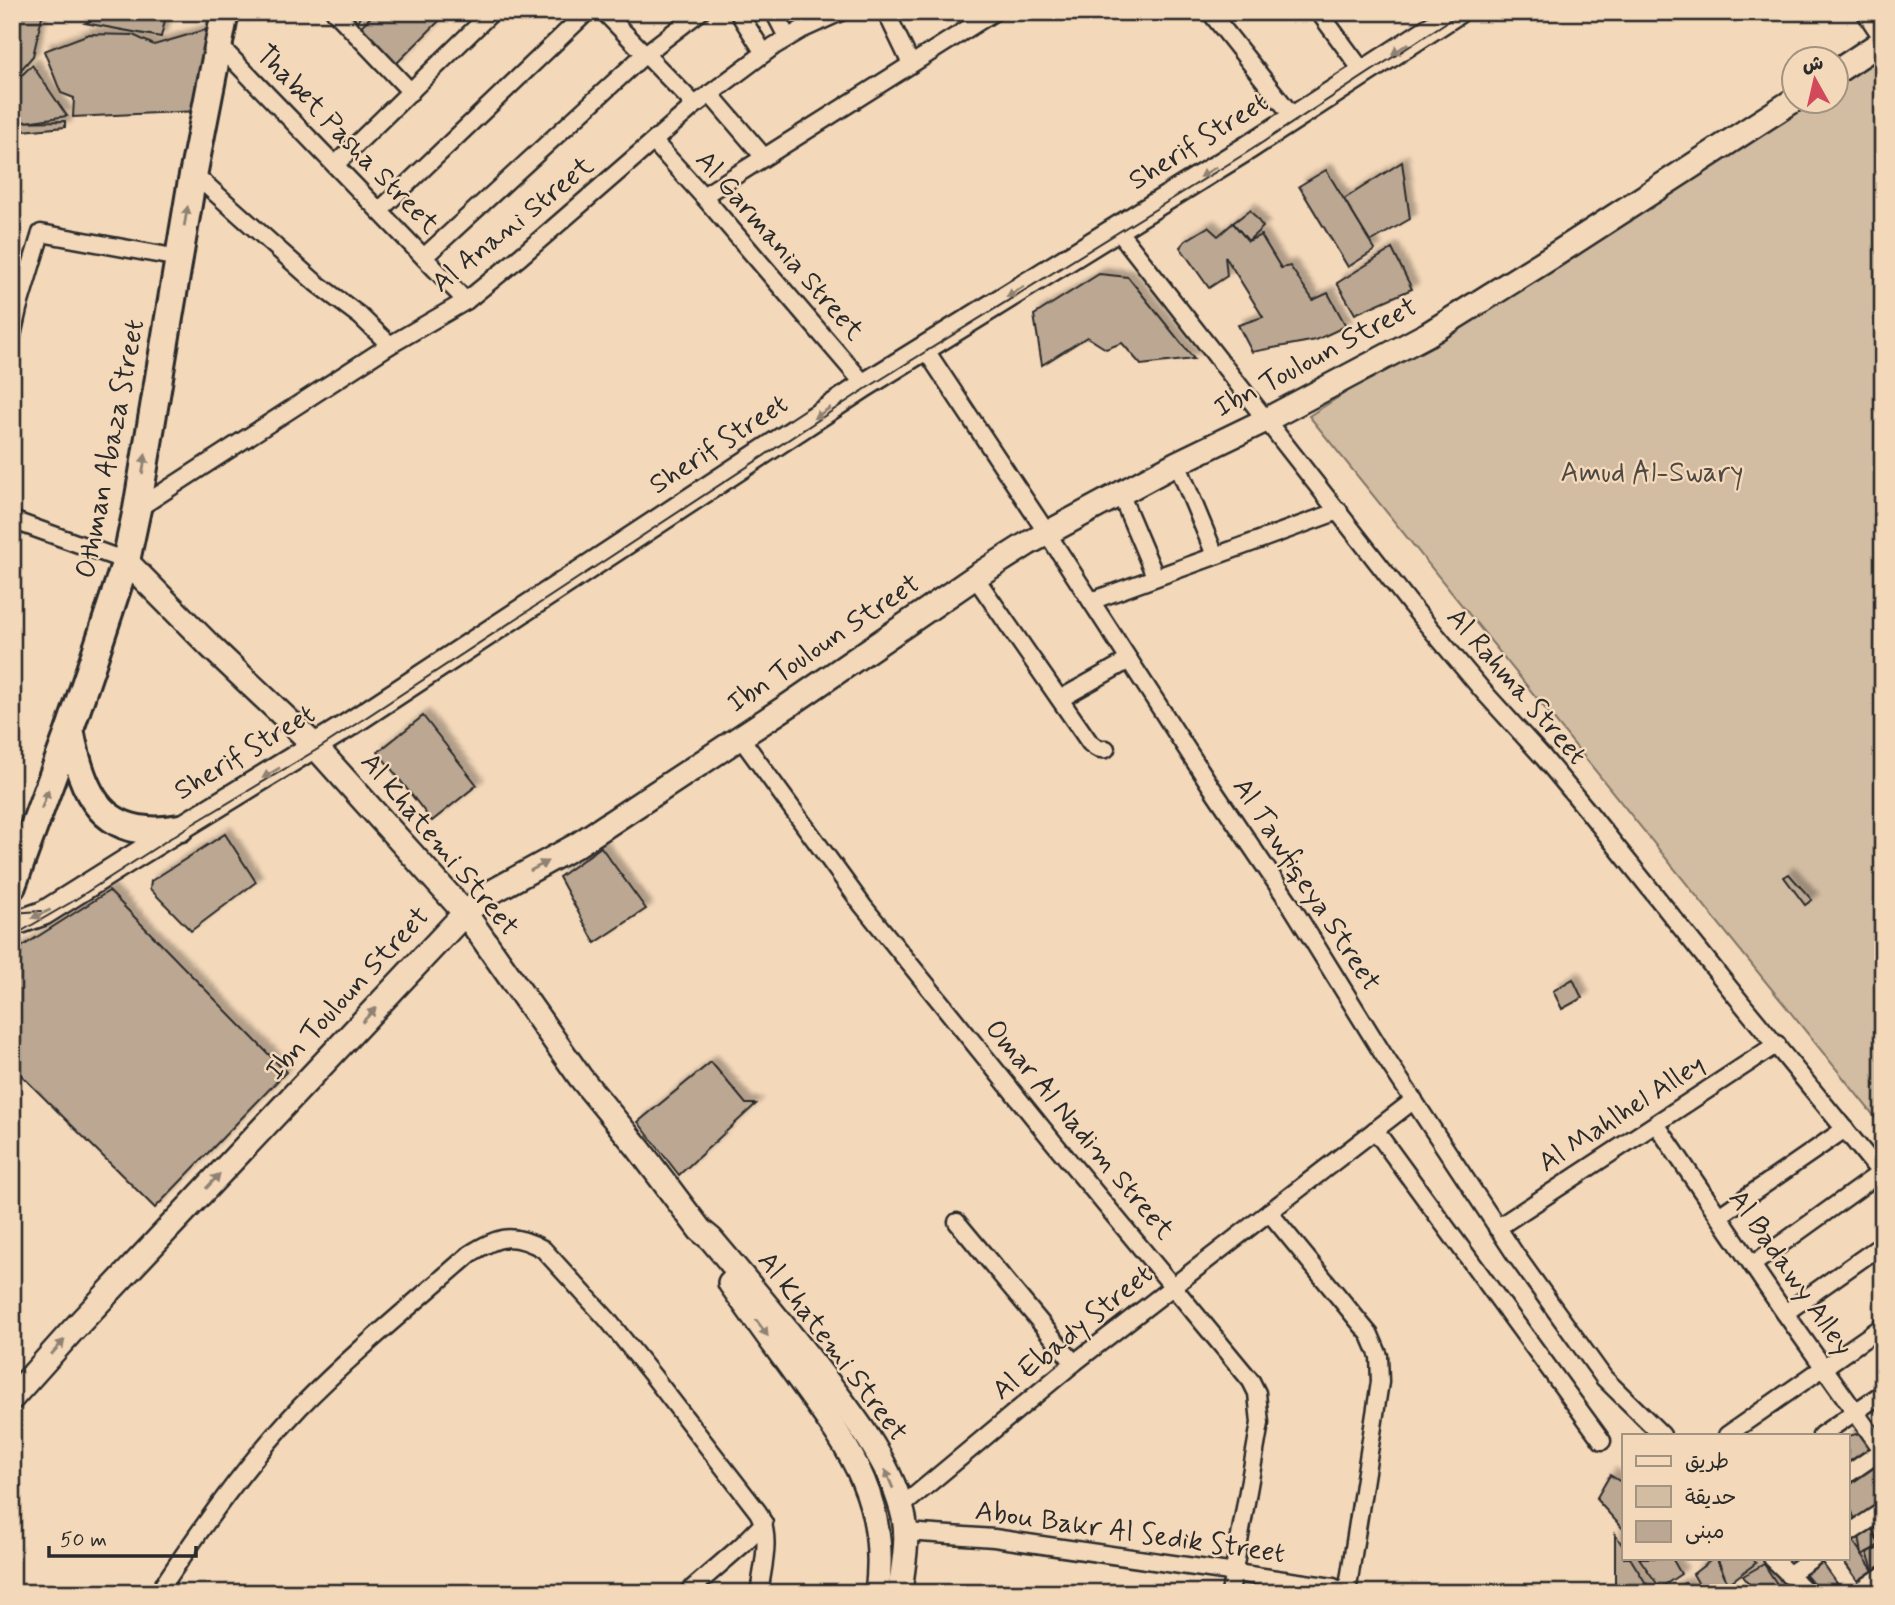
<svg xmlns="http://www.w3.org/2000/svg" width="1895" height="1605" font-family="Mynerve,'Playpen Sans Arabic',sans-serif">
	<style>
		.green { fill: #d2bca2; stroke: #7e7466; stroke-width: 2 }
		.building { fill: #bba792; stroke: #2b2b2b; stroke-width: 2; filter: url(#shadow) }
		.lines { fill: none; stroke-linecap: round; stroke-linejoin: round }
		.street-casing { stroke: #2b2b2b; stroke-width: 21 }
		.secondary-casing { stroke: #2b2b2b; stroke-width: 28 }
		.primary-casing { stroke: #2b2b2b; stroke-width: 32 }
		.street { stroke: #f3d8ba; stroke-width: 16 }
		.secondary { stroke: #f3d8ba; stroke-width: 23 }
		.primary { stroke: #f3d8ba; stroke-width: 26 }
		.tram { stroke: #2b2b2b; stroke-width: 2 }
		.oneway { fill: #8f8272 }
		.labels { text-anchor: middle; dominant-baseline: central; stroke-width: 5; stroke-linejoin: round; paint-order: stroke }
		.street-label { font-size: 28px; fill: #2b2b2b; stroke: #f3d8ba }
		.park-label { font-size: 28px; fill: #4c4843; stroke: #f3d8ba }
	</style>
	<defs>
		<filter id="shadow"><feDropShadow dx="6" dy="-6" stdDeviation="2" flood-color="#0004"/></filter>
	</defs>
	<rect width="100%" height="100%" fill="#f3d8ba"/>
	<filter id="ink" filterUnits="userSpaceOnUse"><feTurbulence type="fractalNoise" baseFrequency=".0143" numOctaves="2"/><feDisplacementMap in="SourceGraphic" scale="14" xChannelSelector="R" yChannelSelector="G"/><feConvolveMatrix kernelMatrix="1 2 1 2 8 2 1 2 1" color-interpolation-filters="sRGB"/></filter>
	<g filter="url(#ink)">
		<polygon class="green" points="1883,48 1883,1127 1309,416 1800,102 1836,102 1836,78"/>
		<g class="building">
			<polygon points="19,12 43,12 33,56 12,80 12,19"/>
			<polygon points="109,12 167,12 161,37 85,23"/>
			<polygon points="347,12 365,12 355,24"/>
			<polygon points="376,12 448,12 396,64 358,29"/>
			<polygon points="205,30 219,45 199,111 73,117 74,98 61,93 44,51 89,34 133,35 154,45"/>
			<polygon points="32,65 67,116 12,124 12,85"/>
			<polygon points="65,121 65,127 12,132 12,122"/>
			<polygon points="1402,162 1410,219 1370,242 1344,199"/>
			<polygon points="1326,170 1375,250 1348,267 1299,186"/>
			<polygon points="1250,210 1263,227 1248,241 1233,223"/>
			<polygon points="1233,223 1248,241 1261,235 1281,268 1290,266 1313,300 1328,293 1346,326 1316,340 1252,352 1238,325 1263,317 1225,256 1227,276 1209,288 1180,247 1185,241 1208,227 1218,236"/>
			<polygon points="1392,249 1412,289 1355,314 1337,283"/>
			<polygon points="1099,274 1128,277 1194,359 1141,365 1122,343 1106,349 1087,337 1042,365 1034,315"/>
			<polygon points="423,716 477,785 432,821 378,752"/>
			<polygon points="225,834 256,882 191,931 150,889 151,881"/>
			<polygon points="601,847 646,909 595,943 559,877"/>
			<polygon points="1789,874 1812,900 1805,905 1784,877"/>
			<polygon points="109,891 286,1072 155,1208 12,1066 12,953"/>
			<polygon points="1573,979 1582,998 1562,1009 1553,991"/>
			<polygon points="711,1062 746,1104 756,1104 679,1175 638,1122"/>
			<polygon points="1860,1433 1877,1454 1848,1465 1848,1436"/>
			<polygon points="1878,1464 1883,1470 1883,1504 1856,1522 1848,1502 1848,1483"/>
			<polygon points="1610,1475 1624,1484 1624,1530 1596,1499"/>
			<polygon points="1872,1528 1879,1545 1862,1555 1859,1535"/>
			<polygon points="1615,1534 1624,1548 1624,1558 1630,1558 1652,1593 1615,1593"/>
			<polygon points="1853,1541 1874,1572 1856,1587 1837,1558 1848,1558 1848,1544"/>
			<polygon points="1883,1547 1883,1567 1874,1572 1867,1552"/>
			<polygon points="1639,1558 1672,1558 1681,1574 1660,1588"/>
			<polygon points="1714,1558 1716,1558 1728,1584 1716,1593 1704,1593 1693,1574"/>
			<polygon points="1717,1558 1752,1558 1756,1563 1728,1584"/>
			<polygon points="1821,1559 1848,1591 1845,1593 1821,1593 1803,1572"/>
			<polygon points="1764,1564 1779,1587 1771,1593 1756,1593 1743,1576"/>
			<polygon points="1685,1583 1695,1593 1666,1593"/>
		</g>
		<g class="lines">
			<defs>
				<g id="street">
					<polyline points="335,12 411,92"/>
					<polyline points="604,12 695,105"/>
					<polyline points="738,12 764,53"/>
					<polyline points="774,12 787,37"/>
					<polyline points="886,12 911,64"/>
					<polyline points="1210,12 1294,118"/>
					<polyline points="1319,12 1364,73"/>
					<polyline points="1865,12 1883,39"/>
					<polyline points="219,45 466,301"/>
					<polyline points="710,94 764,157"/>
					<polyline points="654,142 703,196 865,385"/>
					<polyline points="335,165 492,12"/>
					<polyline points="194,174 316,283 360,316 390,345"/>
					<polyline points="703,196 994,12"/>
					<polyline points="380,210 587,12"/>
					<polyline points="1116,228 1410,604 1483,691 1543,757 1587,810 1743,1005 1883,1176"/>
					<polyline points="424,257 645,54 700,12"/>
					<polyline points="12,336 18,309 41,233 179,258"/>
					<polyline points="925,349 1047,533 1210,785 1289,902 1383,1054 1515,1254 1604,1378 1662,1435"/>
					<polyline points="1177,463 1215,555"/>
					<polyline points="1120,493 1155,576"/>
					<polyline points="137,509 390,345 466,301 520,257 695,105 774,46 801,30 841,12"/>
					<polyline points="12,520 126,561"/>
					<path d="M 975,577 L 1090,743 C 1096,748 1099,750 1106,749"/>
					<polyline points="1091,601 1339,511"/>
					<polyline points="1060,699 1129,660"/>
					<polyline points="740,737 863,906 1055,1144 1251,1381 1257,1393 1260,1423 1230,1593"/>
					<polyline points="1656,1124 1780,1306 1883,1451"/>
					<polyline points="1375,1130 1602,1441"/>
					<polyline points="1269,1212 1370,1335 1379,1356 1380,1382 1347,1593"/>
					<polyline points="1719,1216 1845,1129"/>
					<polyline points="957,1222 1074,1363"/>
					<polyline points="1497,1228 1777,1044"/>
					<polyline points="1752,1265 1880,1173"/>
					<polyline points="1785,1313 1883,1244"/>
					<polyline points="1727,1435 1883,1326"/>
					<polyline points="1821,1435 1883,1393"/>
					<polyline points="1848,1474 1883,1450"/>
					<polyline points="901,1507 1074,1363 1414,1100"/>
					<polyline points="906,1532 994,1538 1333,1587 1345,1593"/>
					<polyline points="1848,1534 1883,1511"/>
					<polyline points="1772,1558 1808,1593"/>
					<polyline points="1830,1558 1855,1593"/>
					<polyline points="1788,1575 1813,1558"/>
					<path d="M 158,1593 C 201,1528 246,1464 300,1407 C 353,1353 413,1304 470,1254 C 498,1236 513,1232 543,1249 L 607,1319 L 653,1376 L 758,1512 C 772,1537 763,1565 759,1593"/>
					<polyline points="687,1593 741,1546 764,1523"/>
					<polyline points="1857,1593 1883,1575"/>
				</g>
				<g id="secondary">
					<polyline points="1836,72 1883,41"/>
					<path d="M 126,561 L 210,646 L 312,743 L 465,913 L 580,1077 L 639,1149 L 700,1230 L 711,1239 C 749,1284 787,1329 823,1376 C 856,1419 892,1464 904,1518 C 909,1542 902,1569 900,1593"/>
					<polyline points="12,922 22,921 44,913 125,862 350,724 865,385 1249,147 1457,12"/>
					<path d="M 730,1283 C 754,1317 778,1350 802,1383 C 852,1452 889,1502 877,1593"/>
					<polyline points="12,1398 72,1331 465,913 490,893 577,845 789,705 975,577 1027,544 1177,463 1266,420 1428,334 1553,256 1794,100"/>
				</g>
				<g id="primary">
					<path d="M 70,729 C 82,795 103,842 180,828"/>
					<polyline points="12,886 70,729 89,673 126,561 137,509 191,186 225,12"/>
				</g>
			</defs>
			<use href="#street" class="street-casing"/>
			<use href="#secondary" class="secondary-casing"/>
			<use href="#primary" class="primary-casing"/>
			<use href="#street" class="street"/>
			<use href="#secondary" class="secondary"/>
			<use href="#primary" class="primary"/>
			<g class="tram">
				<polyline points="12,913 41,911"/>
				<polyline points="12,939 20,932 70,903 183,830 318,749 867,388 1251,150 1462,12"/>
			</g>
		</g>
		<defs><path id="oneway-solid" d="M-6-.8H1V-3.2L6.5 0L1 3.2V.8H-6Z" transform="scale(1.75)"/></defs>
		<g class="oneway">
			<use href="#oneway-solid" transform="translate(1400 49) rotate(147)"/>
			<use href="#oneway-solid" transform="translate(1208 172) rotate(149)"/>
			<use href="#oneway-solid" transform="translate(186 216) rotate(-80)"/>
			<use href="#oneway-solid" transform="translate(1015 292) rotate(148)"/>
			<use href="#oneway-solid" transform="translate(822 413) rotate(147)"/>
			<use href="#oneway-solid" transform="translate(144 464) rotate(-81)"/>
			<use href="#oneway-solid" transform="translate(271 773) rotate(149)"/>
			<use href="#oneway-solid" transform="translate(45 799) rotate(-70)"/>
			<use href="#oneway-solid" transform="translate(539 866) rotate(-29)"/>
			<use href="#oneway-solid" transform="translate(41 914) rotate(156)"/>
			<use href="#oneway-solid" transform="translate(369 1015) rotate(-47)"/>
			<use href="#oneway-solid" transform="translate(213 1181) rotate(-47)"/>
			<use href="#oneway-solid" transform="translate(762 1328) rotate(54)"/>
			<use href="#oneway-solid" transform="translate(58 1347) rotate(-48)"/>
			<use href="#oneway-solid" transform="translate(889 1479) rotate(-113)"/>
		</g>
	</g>
	<g class="labels">
		<g class="street-label">
			<text transform="translate(347 140) rotate(46)">Thabet Pasha Street</text>
			<text transform="translate(1199 142) rotate(-32)">Sherif Street</text>
			<text transform="translate(513 225) rotate(-39)">Al Anani Street</text>
			<text transform="translate(779 246) rotate(49)">Al Garmania Street</text>
			<text transform="translate(1316 358) rotate(-28)">Ibn Touloun Street</text>
			<text transform="translate(719 445) rotate(-33)">Sherif Street</text>
			<text transform="translate(111 449) rotate(-79)">Othman Abaza Street</text>
			<text transform="translate(824 644) rotate(-34)">Ibn Touloun Street</text>
			<text transform="translate(1516 687) rotate(49)">Al Rahma Street</text>
			<text transform="translate(245 753) rotate(-31)">Sherif Street</text>
			<text transform="translate(439 845) rotate(50)">Al Khatemi Street</text>
			<text transform="translate(1306 885) rotate(57)">Al Tawfiqeya Street</text>
			<text transform="translate(348 994) rotate(-47)">Ibn Touloun Street</text>
			<text transform="translate(1622 1114) rotate(-33)">Al Mahlhel Alley</text>
			<text transform="translate(1079 1130) rotate(50)">Omar Al Nadim Street</text>
			<text transform="translate(1790 1273) rotate(55)">Al Badawy Alley</text>
			<text transform="translate(1073 1333) rotate(-39)">Al Ebady Street</text>
			<text transform="translate(832 1347) rotate(53)">Al Khatemi Street</text>
			<text transform="translate(1130 1533) rotate(8)">Abou Bakr Al Sedik Street</text>
		</g>
		<g class="park-label">
			<text x="1652" y="473">Amud Al-Swary</text>
		</g>
	</g>
	<rect width="1895" height="1605" fill="none" stroke="#f3d8ba" stroke-width="42"/>
	<rect x="21" y="21" width="1853" height="1563" fill="none" stroke="#2b2b2b" stroke-width="2.5" filter="url(#ink)"/>
	<rect x="1622" y="1434" width="228" height="126" fill="#f3d8ba" stroke="#a39381" stroke-width="2"/>
	<rect x="1636" y="1456" width="35" height="10" fill="#f3d8ba" stroke="#a39381" stroke-width="2"/>
	<text x="1685" y="1468" font-size="21" fill="#2b2b2b">طريق</text>
	<rect x="1636" y="1486" width="35" height="21" fill="#d2bca2" stroke="#a39381" stroke-width="2"/>
	<text x="1685" y="1504" font-size="21" fill="#2b2b2b">حديقة</text>
	<rect x="1636" y="1521" width="35" height="21" fill="#bba792" stroke="#a39381" stroke-width="2"/>
	<text x="1685" y="1538" font-size="21" fill="#2b2b2b">مبنى</text>
	<g transform="translate(1815 80) rotate(352)"><circle r="33" fill="#f3d8ba" stroke="#a39381" stroke-width="2"/>
	<path d="M0-5L12 26L0 18L-12 26Z" fill="#d1495b"/>
	<text y="-10" font-size="19" font-weight="bold" text-anchor="middle" fill="#2b2b2b">ش</text>
	</g>
	<path d="M49 1546v10h147v-10" fill="none" stroke="#2b2b2b" stroke-width="3.5"/>
	<text x="60" y="1546" font-size="21" fill="#2b2b2b" stroke="#f3d8ba" stroke-width="5" paint-order="stroke">50 m</text>
</svg>
